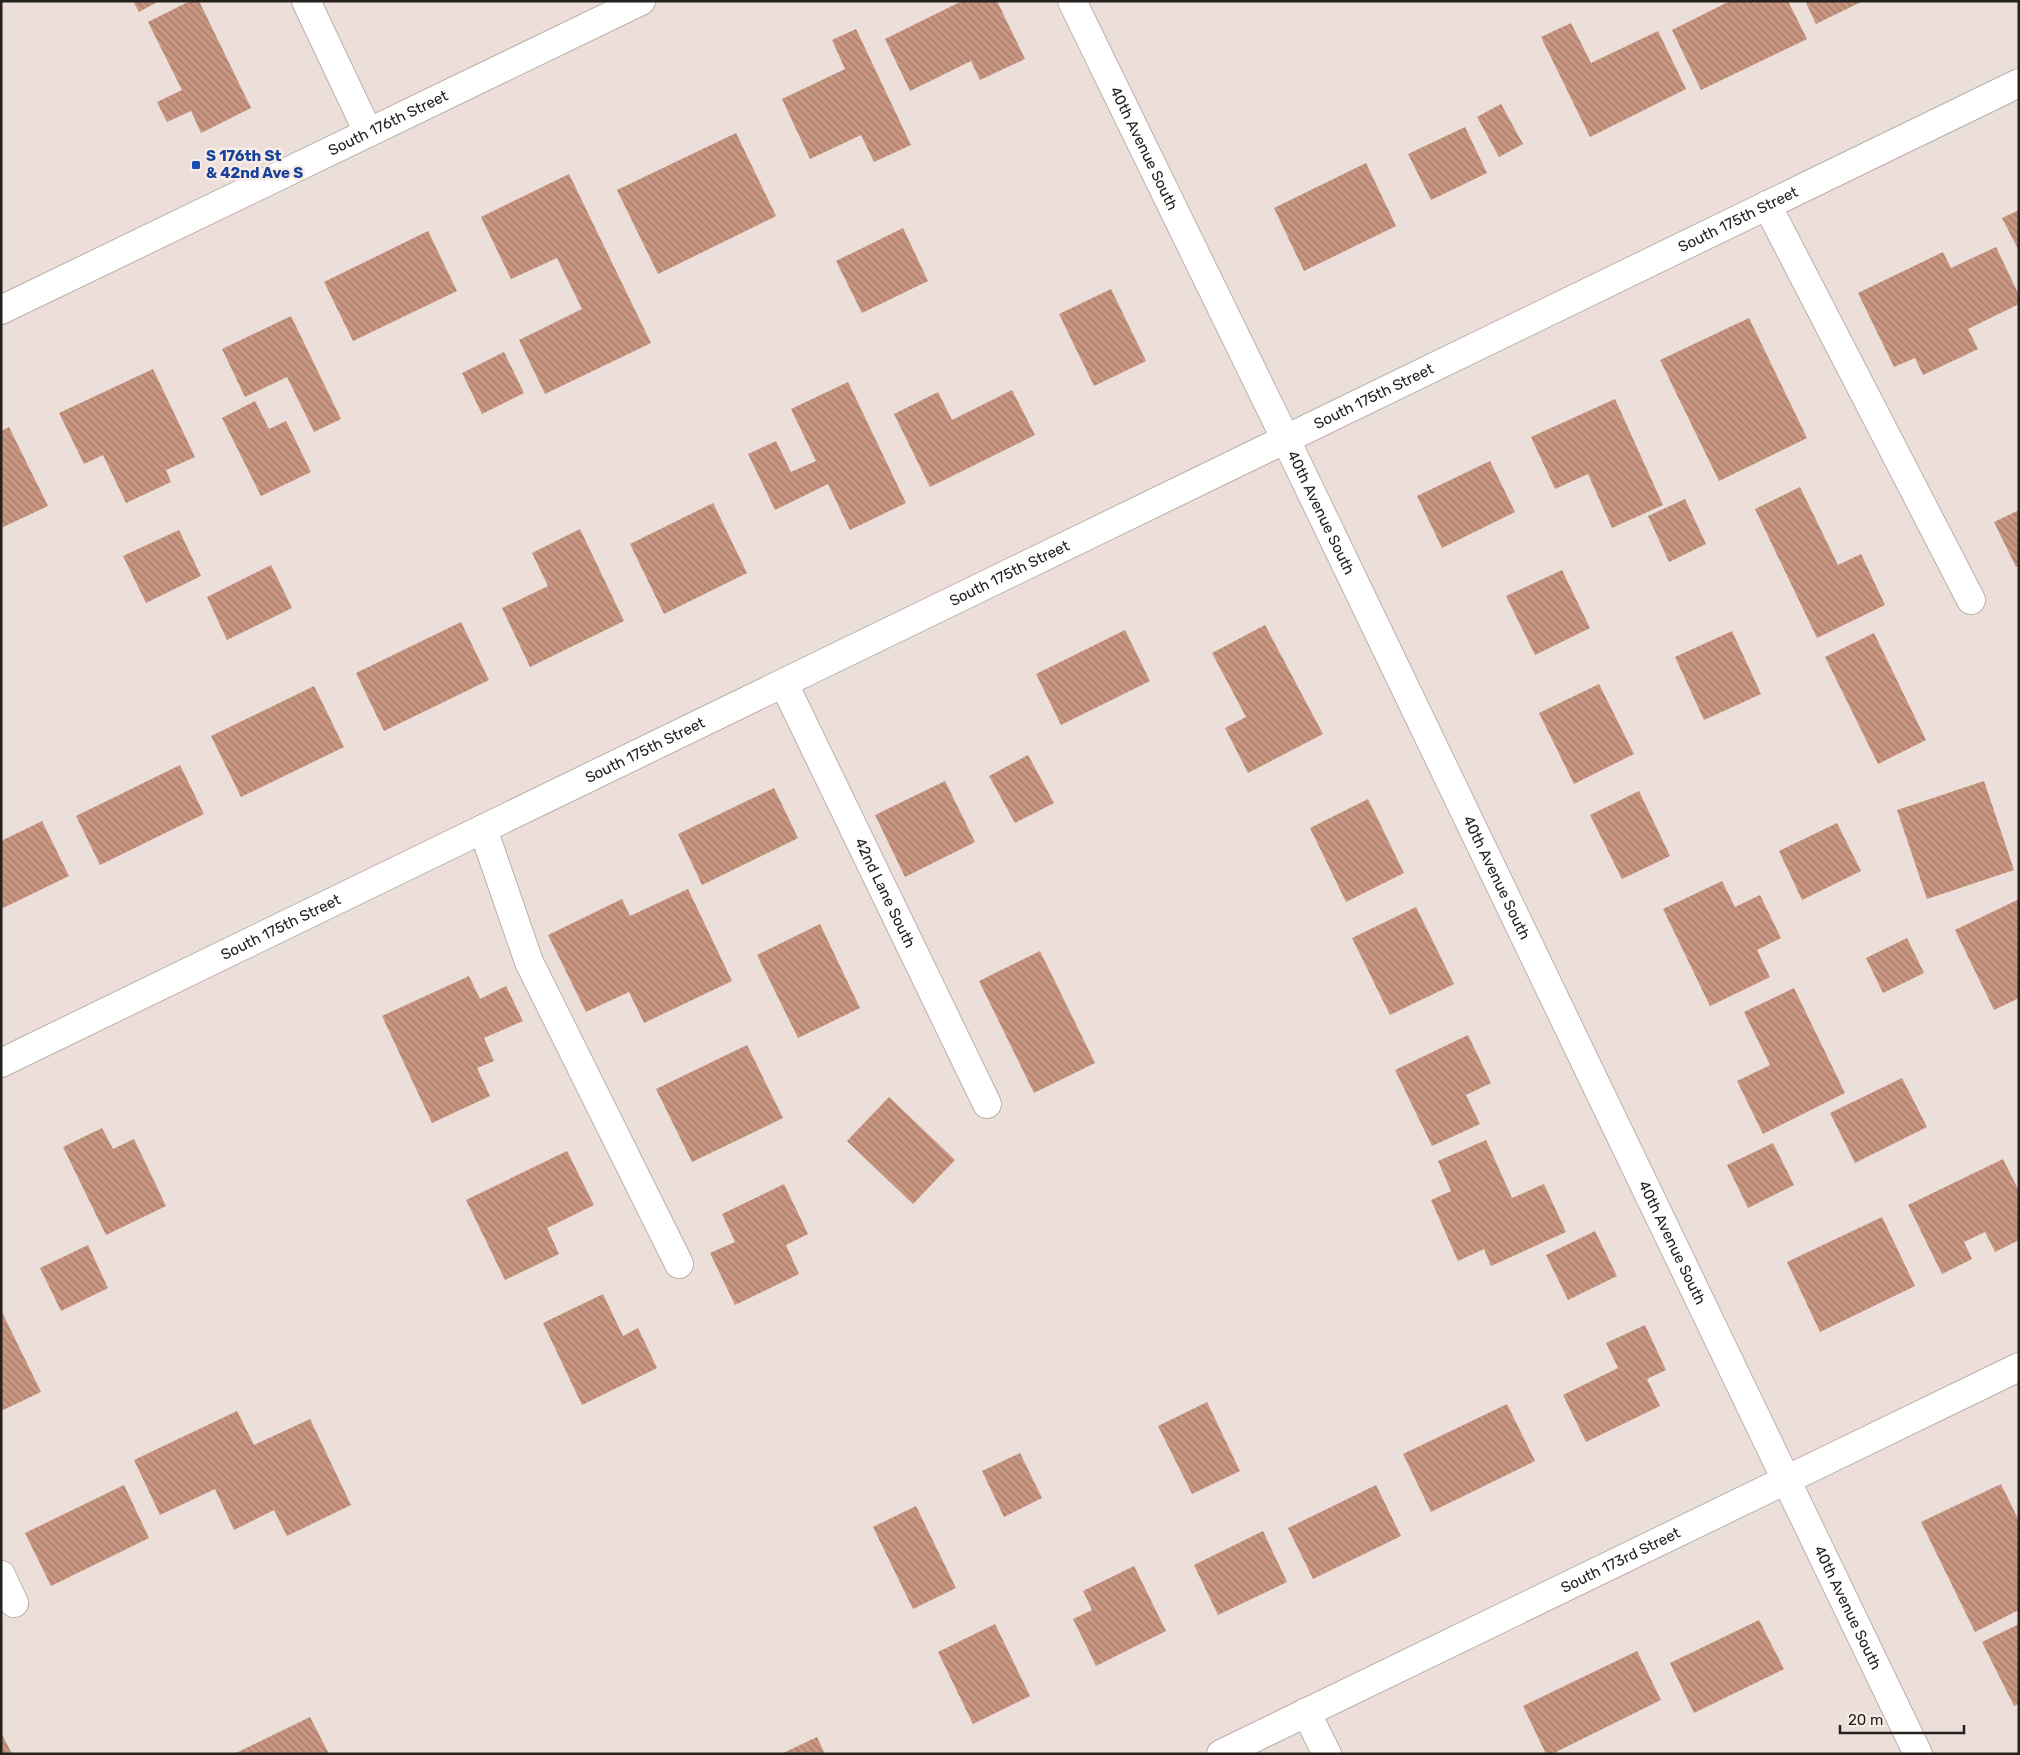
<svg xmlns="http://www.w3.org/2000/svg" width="2020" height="1755" font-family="Rubik,sans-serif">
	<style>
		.building { fill: url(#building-back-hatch) }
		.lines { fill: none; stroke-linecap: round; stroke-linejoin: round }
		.minor-casing { stroke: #bcb0ab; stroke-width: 30 }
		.minor { stroke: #fff; stroke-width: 28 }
		.transit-dot { fill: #1a4fb4; stroke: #f9ece7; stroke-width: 2 }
		.labels { text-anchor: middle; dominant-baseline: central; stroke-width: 5; stroke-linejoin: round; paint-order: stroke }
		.street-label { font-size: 15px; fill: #25211f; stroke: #f9ece7 }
		.transit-label { font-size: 15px; font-weight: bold; fill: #164399; stroke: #f9ece7; text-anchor: start }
	</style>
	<defs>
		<pattern id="building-back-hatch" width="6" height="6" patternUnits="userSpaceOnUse" patternTransform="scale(1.25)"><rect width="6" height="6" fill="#c99681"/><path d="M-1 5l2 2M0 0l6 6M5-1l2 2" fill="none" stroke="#a37a69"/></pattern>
	</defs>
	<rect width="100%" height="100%" fill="#ecdfda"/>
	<g class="building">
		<polygon points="133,1 159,1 139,12"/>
		<polygon points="190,1 199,1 251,108 201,133 191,111 167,122 157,102 182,90 148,22"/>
		<polygon points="962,1 997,1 1025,59 980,80 971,61 910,91 885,39"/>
		<polygon points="1730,1 1788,1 1807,39 1701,90 1672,30"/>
		<polygon points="1805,1 1863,1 1816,24"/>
		<polygon points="1571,23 1591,63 1658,31 1686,89 1590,137 1541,37"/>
		<polygon points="856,29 911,145 874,162 861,135 810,159 782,99 845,69 832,40"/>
		<polygon points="1501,104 1523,144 1499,157 1477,117"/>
		<polygon points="1465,127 1487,173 1431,200 1408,154"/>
		<polygon points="736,133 776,216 658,274 617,190"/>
		<polygon points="1366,163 1396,226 1304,271 1274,208"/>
		<polygon points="569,174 651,343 545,394 519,340 582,309 557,258 511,279 481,217"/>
		<polygon points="2019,210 2019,251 2002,218"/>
		<polygon points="903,228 928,281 862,313 836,261"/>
		<polygon points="428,231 457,291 353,341 324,282"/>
		<polygon points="1996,247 2019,295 2019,304 1968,329 1978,349 1923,375 1915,358 1894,367 1858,293 1943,252 1951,268"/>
		<polygon points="1111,289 1146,361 1094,386 1059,314"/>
		<polygon points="291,316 341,419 314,432 287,377 245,397 222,349"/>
		<polygon points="1749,318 1807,438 1719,481 1660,360"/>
		<polygon points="504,352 524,393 482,414 462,373"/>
		<polygon points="153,369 195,457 166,470 171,482 126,503 103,455 84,464 59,413"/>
		<polygon points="848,382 906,503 850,530 828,484 775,510 748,454 776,441 791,472 816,461 791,409"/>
		<polygon points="1012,390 1035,435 930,487 894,414 938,392 952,420"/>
		<polygon points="1615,399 1663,505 1612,528 1588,474 1555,489 1531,437"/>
		<polygon points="255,401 269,429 286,421 311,472 261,496 222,418"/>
		<polygon points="9,427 48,506 1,528 1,431"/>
		<polygon points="1490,461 1515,512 1442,548 1417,496"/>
		<polygon points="1800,487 1838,565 1861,554 1885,605 1817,638 1755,509"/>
		<polygon points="1685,499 1706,544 1669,562 1648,516"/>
		<polygon points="713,503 747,573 664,614 630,544"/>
		<polygon points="2019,510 2019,566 2016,567 1994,522"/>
		<polygon points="580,529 624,621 530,667 502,608 548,586 532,553"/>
		<polygon points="179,530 201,576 146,603 123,556"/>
		<polygon points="271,565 292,608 227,640 207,597"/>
		<polygon points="1562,570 1590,628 1535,655 1506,596"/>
		<polygon points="461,622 489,680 384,731 356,673"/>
		<polygon points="1265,625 1323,734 1248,773 1225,728 1246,717 1212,653"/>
		<polygon points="1125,630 1150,681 1061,725 1036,674"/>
		<polygon points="1732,631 1761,694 1704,720 1675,657"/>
		<polygon points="1874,633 1926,740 1878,764 1825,657"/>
		<polygon points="1599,684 1634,754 1574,784 1539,713"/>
		<polygon points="314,686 344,747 241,797 211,736"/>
		<polygon points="1028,755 1054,803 1015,823 989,776"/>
		<polygon points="180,765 204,814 100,865 76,816"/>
		<polygon points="945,781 975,842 905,877 875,815"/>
		<polygon points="1984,781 2014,870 1927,899 1897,810"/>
		<polygon points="774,788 798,838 702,885 678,834"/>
		<polygon points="1639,791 1670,856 1622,879 1590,815"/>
		<polygon points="1368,799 1404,873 1346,902 1310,828"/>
		<polygon points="42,821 69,876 1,909 1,841"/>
		<polygon points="1837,823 1861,871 1802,900 1779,851"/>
		<polygon points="1722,881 1735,907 1760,895 1781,938 1757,950 1770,977 1710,1006 1663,909"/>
		<polygon points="688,889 732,981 644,1023 629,992 586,1012 548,935 622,899 630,916"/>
		<polygon points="2019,899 2019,998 1994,1010 1955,930"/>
		<polygon points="1416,907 1454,984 1390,1015 1352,938"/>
		<polygon points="820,924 860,1008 798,1038 757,955"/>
		<polygon points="1907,938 1924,973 1883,993 1866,958"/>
		<polygon points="1040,951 1095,1063 1034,1093 979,981"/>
		<polygon points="469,976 480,999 506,986 523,1021 484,1038 494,1061 477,1068 490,1096 432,1123 382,1016"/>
		<polygon points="1794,988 1845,1093 1763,1134 1737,1081 1770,1065 1744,1012"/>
		<polygon points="1468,1035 1491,1083 1466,1095 1480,1124 1432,1146 1395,1070"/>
		<polygon points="747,1045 783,1118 692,1162 656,1089"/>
		<polygon points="1902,1078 1927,1127 1855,1163 1830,1113"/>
		<polygon points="889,1097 955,1160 913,1204 847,1141"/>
		<polygon points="102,1128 113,1149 134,1139 166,1206 106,1235 63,1147"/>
		<polygon points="1486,1140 1512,1198 1544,1184 1566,1232 1491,1266 1484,1249 1458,1261 1431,1200 1451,1191 1438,1161"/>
		<polygon points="1773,1143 1794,1185 1748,1208 1727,1165"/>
		<polygon points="567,1151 594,1205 547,1228 559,1254 505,1280 466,1200"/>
		<polygon points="2003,1159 2019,1191 2019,1240 1995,1252 1985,1232 1964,1242 1972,1259 1942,1274 1908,1205"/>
		<polygon points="784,1184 808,1234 786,1245 799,1274 735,1305 710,1253 735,1242 722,1214"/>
		<polygon points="1882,1217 1915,1286 1820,1332 1787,1262"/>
		<polygon points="1595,1231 1617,1276 1568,1300 1546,1255"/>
		<polygon points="88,1245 108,1288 61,1311 40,1268"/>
		<polygon points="603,1294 623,1336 638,1328 657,1368 582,1405 543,1323"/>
		<polygon points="1,1310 41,1392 1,1411"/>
		<polygon points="1645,1325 1666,1370 1647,1379 1660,1406 1586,1442 1563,1395 1618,1368 1606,1343"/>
		<polygon points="1207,1402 1240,1471 1192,1494 1158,1426"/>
		<polygon points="1507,1404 1535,1461 1431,1512 1403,1454"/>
		<polygon points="237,1411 254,1445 310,1419 351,1505 287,1536 274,1510 234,1530 215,1489 160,1515 134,1460"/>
		<polygon points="1020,1453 1042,1498 1004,1517 982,1471"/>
		<polygon points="2001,1484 2019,1521 2019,1610 1975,1632 1921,1522"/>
		<polygon points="124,1485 149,1538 51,1586 25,1533"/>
		<polygon points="1376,1485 1401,1536 1313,1579 1288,1528"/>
		<polygon points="916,1506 956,1588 913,1609 873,1527"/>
		<polygon points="1263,1531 1287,1582 1218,1615 1194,1565"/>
		<polygon points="1134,1566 1166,1631 1096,1666 1073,1619 1092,1610 1083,1591"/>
		<polygon points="1759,1620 1784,1669 1694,1713 1670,1663"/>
		<polygon points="995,1624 1030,1696 973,1724 938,1652"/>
		<polygon points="2019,1624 2019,1704 2014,1706 1982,1642"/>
		<polygon points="1637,1651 1661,1700 1552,1754 1546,1754 1523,1706"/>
		<polygon points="310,1717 329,1754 234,1754"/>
		<polygon points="1,1732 12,1754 1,1754"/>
		<polygon points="817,1737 825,1754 781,1754"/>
	</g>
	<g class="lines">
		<defs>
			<g id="minor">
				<polyline points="306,1 368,132"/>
				<path id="s1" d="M 1072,1 L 1286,440 L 1918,1754"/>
				<polyline points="1767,205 1971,600"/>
				<path id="s2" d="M 1,310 L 641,1"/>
				<path id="s3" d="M 784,684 L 987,1104"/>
				<polyline points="483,829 529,962 679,1264"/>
				<path id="s4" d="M 1,1063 L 2019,83"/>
				<polyline points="1,1575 14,1603"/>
				<polyline points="1306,1712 1327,1754"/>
				<path id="s5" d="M 1221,1754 L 2019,1367"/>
			</g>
		</defs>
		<use href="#minor" class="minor-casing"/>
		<use href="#minor" class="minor"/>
	</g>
	<rect class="transit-dot" x="191" y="160" width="10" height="10" rx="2.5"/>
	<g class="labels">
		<g class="street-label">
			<text stroke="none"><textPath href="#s2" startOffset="430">South 176th Street</textPath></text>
			<text stroke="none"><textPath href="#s1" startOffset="164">40th Avenue South</textPath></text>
			<text stroke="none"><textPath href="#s4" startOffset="1931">South 175th Street</textPath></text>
			<text stroke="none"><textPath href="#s4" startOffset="1526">South 175th Street</textPath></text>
			<text stroke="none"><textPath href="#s1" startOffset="569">40th Avenue South</textPath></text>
			<text stroke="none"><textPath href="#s4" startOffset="1121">South 175th Street</textPath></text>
			<text stroke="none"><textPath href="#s4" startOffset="716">South 175th Street</textPath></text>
			<text stroke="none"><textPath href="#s1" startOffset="974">40th Avenue South</textPath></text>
			<text stroke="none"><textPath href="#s3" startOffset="232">42nd Lane South</textPath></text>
			<text stroke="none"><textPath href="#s4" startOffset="311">South 175th Street</textPath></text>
			<text stroke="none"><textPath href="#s1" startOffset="1379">40th Avenue South</textPath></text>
			<text stroke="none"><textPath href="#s5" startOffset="444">South 173rd Street</textPath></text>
			<text stroke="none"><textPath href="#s1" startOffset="1784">40th Avenue South</textPath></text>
		</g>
		<g class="transit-label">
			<text x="206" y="156">S 176th St<tspan x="206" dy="17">&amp; 42nd Ave S</tspan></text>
		</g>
	</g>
	<rect width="2020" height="1755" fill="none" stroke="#25211f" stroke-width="5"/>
	<path d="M1840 1725v8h124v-8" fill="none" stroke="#25211f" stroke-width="2.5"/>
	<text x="1848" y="1725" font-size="15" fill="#25211f" stroke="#f9ece7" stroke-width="4" paint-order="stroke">20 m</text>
</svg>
